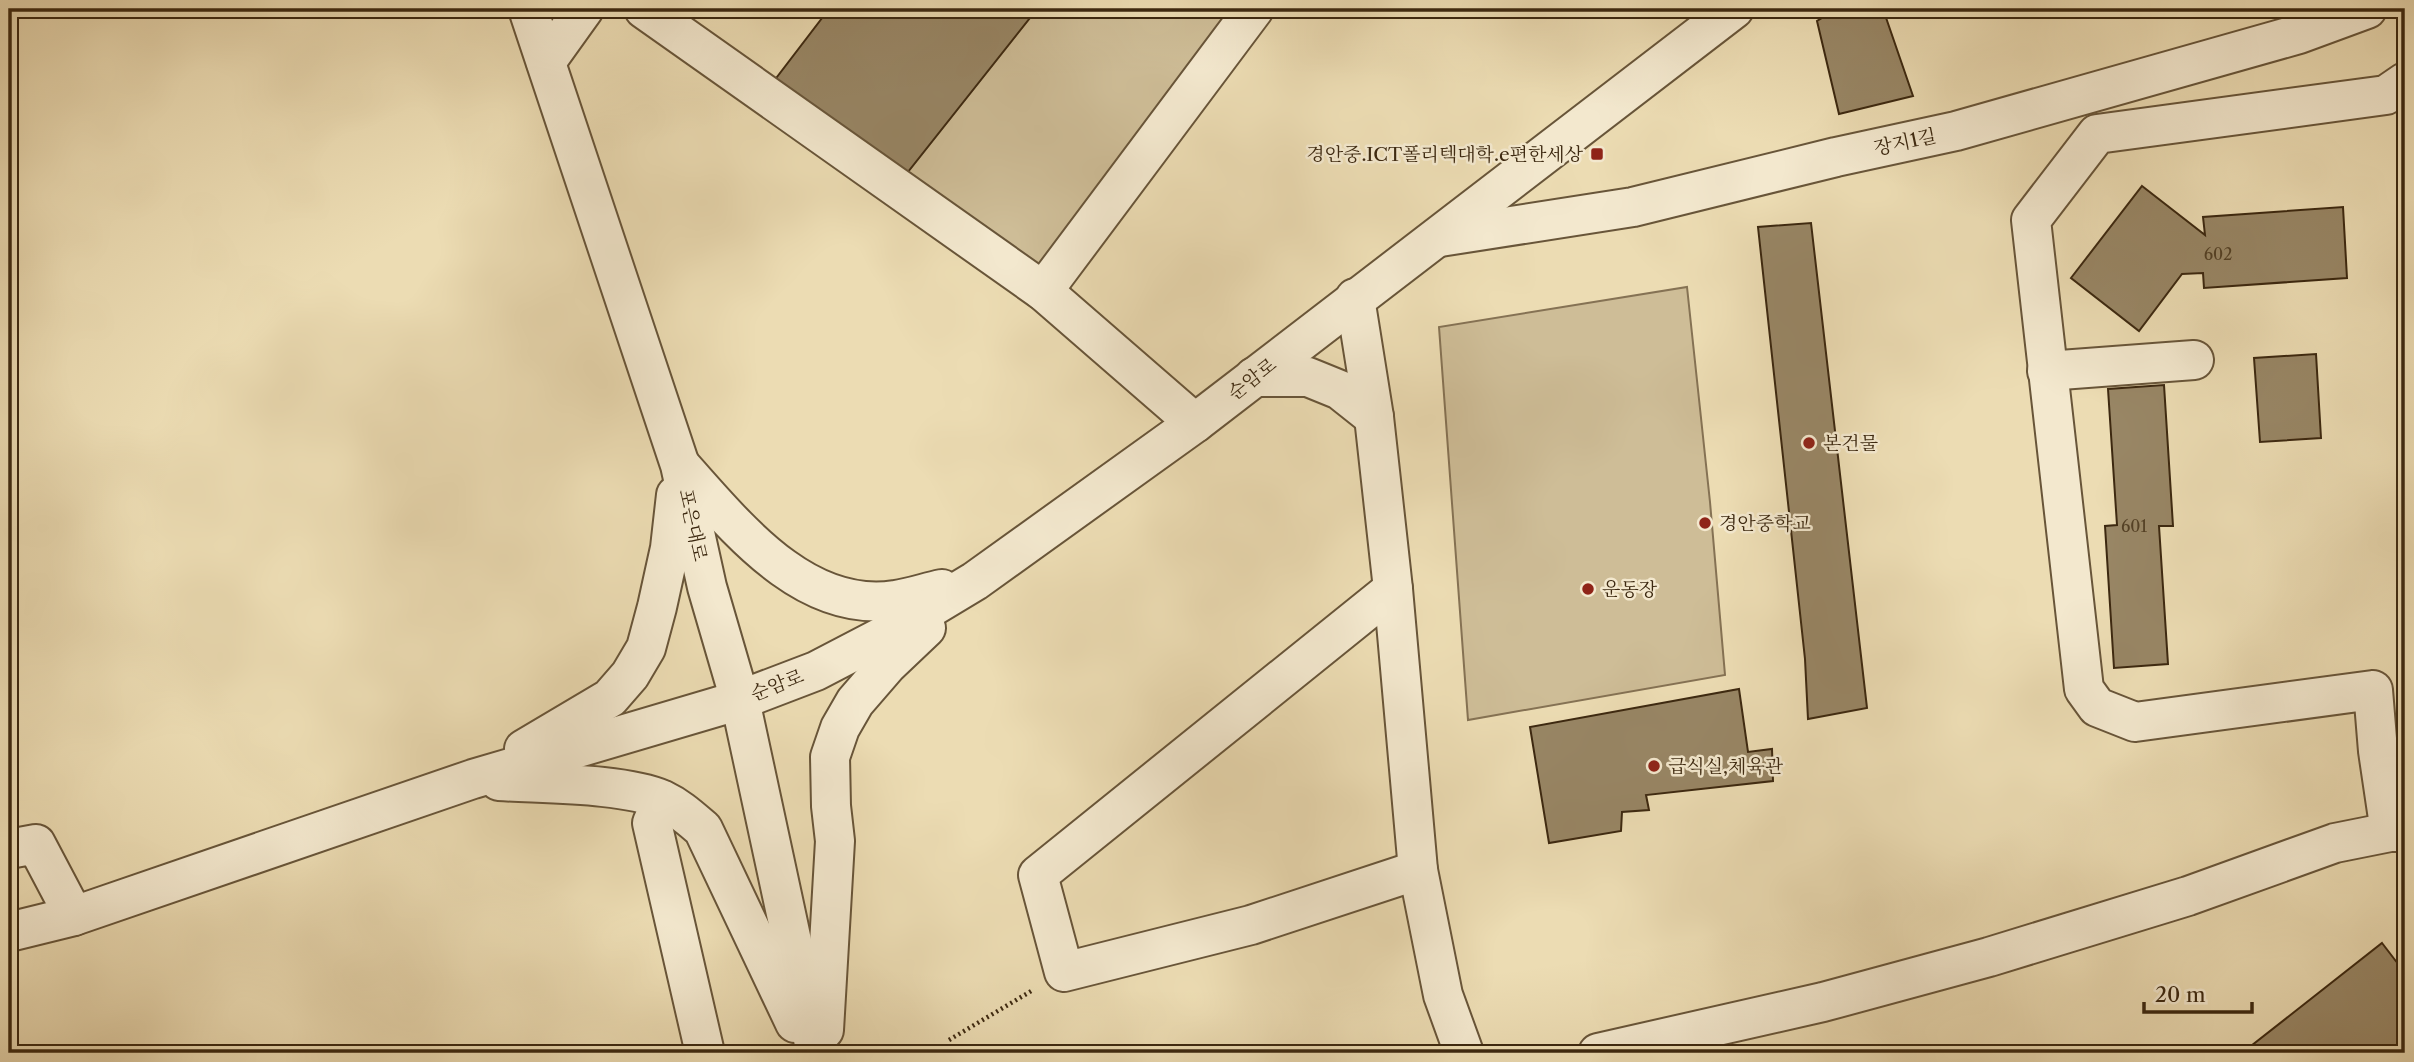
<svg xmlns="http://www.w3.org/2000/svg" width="2414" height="1062" font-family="'Libre Caslon Text','Noto Serif KR',serif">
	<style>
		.green { fill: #cebd97; stroke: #857254; stroke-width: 2 }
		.building { fill: #988665; stroke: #3c2810; stroke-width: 2 }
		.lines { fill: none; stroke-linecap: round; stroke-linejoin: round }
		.minor-casing { stroke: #685539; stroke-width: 42 }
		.path { stroke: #3c2810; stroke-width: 4.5; stroke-dasharray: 2 3.5; stroke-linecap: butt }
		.minor { stroke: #f3e8ce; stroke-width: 38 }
		.poi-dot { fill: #8f2418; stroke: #f3e8ce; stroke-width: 2.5 }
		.labels { text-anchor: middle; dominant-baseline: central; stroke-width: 5; stroke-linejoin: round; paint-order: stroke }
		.number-label { font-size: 16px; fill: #534025 }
		.street-label { font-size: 19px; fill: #3c2810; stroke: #f3e8ce }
		.poi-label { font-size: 19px; fill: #3c2810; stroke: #f3e8ce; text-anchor: start }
	</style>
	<rect width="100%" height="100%" fill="#ecdcb3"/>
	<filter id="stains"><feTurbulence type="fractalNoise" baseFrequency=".00286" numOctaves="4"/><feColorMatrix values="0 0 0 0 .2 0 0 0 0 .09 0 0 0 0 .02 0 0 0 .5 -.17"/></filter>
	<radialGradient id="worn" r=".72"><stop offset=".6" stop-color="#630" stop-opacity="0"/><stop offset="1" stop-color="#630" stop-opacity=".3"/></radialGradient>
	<g class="green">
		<polygon points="1037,9 1254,9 1043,291 896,187"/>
		<polygon points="1687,287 1710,502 1725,675 1468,720 1439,327"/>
	</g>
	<g class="building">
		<polygon points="829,9 1037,9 896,187 764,94"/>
		<polygon points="1837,9 1883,9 1913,96 1839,114 1817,21"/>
		<polygon points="2142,186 2205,235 2203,217 2343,207 2347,278 2204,288 2203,273 2182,274 2139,331 2071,278"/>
		<polygon points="1811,223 1867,708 1808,719 1805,659 1758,227"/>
		<polygon points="2316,354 2321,438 2260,442 2254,358"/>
		<polygon points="2164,385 2173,526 2159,526 2168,664 2114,668 2105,526 2117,525 2108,389"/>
		<polygon points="1739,689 1748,752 1772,749 1773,781 1646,795 1649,810 1622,812 1621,831 1549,843 1530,727"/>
		<polygon points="2382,943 2405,973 2405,1053 2242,1053"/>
	</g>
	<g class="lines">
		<defs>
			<g id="minor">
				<polyline points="528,9 680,465 707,587 740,700 816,1053"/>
				<polyline points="644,9 1043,291 1195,423"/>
				<polyline points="546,62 584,9"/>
				<polyline points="1440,237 1633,207 1836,157 1956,131 2299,34 2367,9"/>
				<polyline points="1043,291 1254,9"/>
				<polyline points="1355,298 1374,417 1393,589 1418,870 1443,995 1464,1053"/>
				<polyline points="2047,371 2194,360"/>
				<polyline points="1254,377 1308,377 1340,390 1374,417"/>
				<path d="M 682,467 C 736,527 804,614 895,600 C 911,598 927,592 942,589"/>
				<polyline points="1393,589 1038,875 1064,972 1251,925 1418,870"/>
				<polyline points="524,749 610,698 630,675 646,648 657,607 670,548 676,495"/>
				<path d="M 499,781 C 544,784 624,783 663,800 C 678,807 690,818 703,829 L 795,1023"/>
				<polyline points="662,800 652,823 705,1053"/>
				<polyline points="2390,832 2378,751 2373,690 2135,722 2097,707 2084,689 2031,220 2097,134 2386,95 2405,82"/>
				<polyline points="9,849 36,844 74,916"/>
				<polyline points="9,932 74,916 473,779 740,700 816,671 887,634 975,581 1195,423 1734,9"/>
				<polyline points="824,1030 835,841 831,806 830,757 840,728 855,702 887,665 926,628"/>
				<polyline points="1598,1053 1823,1002 1989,957 2188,896 2335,843 2390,832 2405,832"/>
			</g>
		</defs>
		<use href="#minor" class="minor-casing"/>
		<polyline class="path" points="949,1040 1033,990"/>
		<use href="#minor" class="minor"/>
	</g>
	<g class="poi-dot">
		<rect x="1590" y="147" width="14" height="14" rx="3.5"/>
		<circle cx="1809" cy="443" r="7"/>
		<circle cx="1705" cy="523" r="7"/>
		<circle cx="1588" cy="589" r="7"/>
		<circle cx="1654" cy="766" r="7"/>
	</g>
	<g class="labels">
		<g class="number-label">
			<text x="2218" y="254">602</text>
			<text x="2134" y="526">601</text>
		</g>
		<g class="street-label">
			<text transform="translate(1905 142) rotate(-12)">장지1길</text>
			<text transform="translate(1252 379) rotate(-38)">순암로</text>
			<text transform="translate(693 525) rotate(78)">포은대로</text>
			<text transform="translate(777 685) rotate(-21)">순암로</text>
		</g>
		<g class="poi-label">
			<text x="1583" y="154" text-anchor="end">경안중.ICT폴리텍대학.e편한세상</text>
			<text x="1823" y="443">본건물</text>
			<text x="1719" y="523">경안중학교</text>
			<text x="1602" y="589">운동장</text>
			<text x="1668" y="766">급식실,체육관</text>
		</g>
	</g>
	<rect width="2414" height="1062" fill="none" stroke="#ecdcb3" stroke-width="35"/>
	<rect x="10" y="10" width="2393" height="1041" fill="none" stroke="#3c2810" stroke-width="3.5"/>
	<rect x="18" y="18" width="2379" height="1027" fill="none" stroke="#3c2810" stroke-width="2"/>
	<path d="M2144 1002v10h108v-10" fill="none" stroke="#3c2810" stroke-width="3.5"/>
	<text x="2155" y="1002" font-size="21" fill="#3c2810" stroke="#f3e8ce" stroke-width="5" paint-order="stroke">20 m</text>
	<rect width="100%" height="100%" filter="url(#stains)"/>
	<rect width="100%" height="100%" fill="url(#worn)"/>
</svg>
